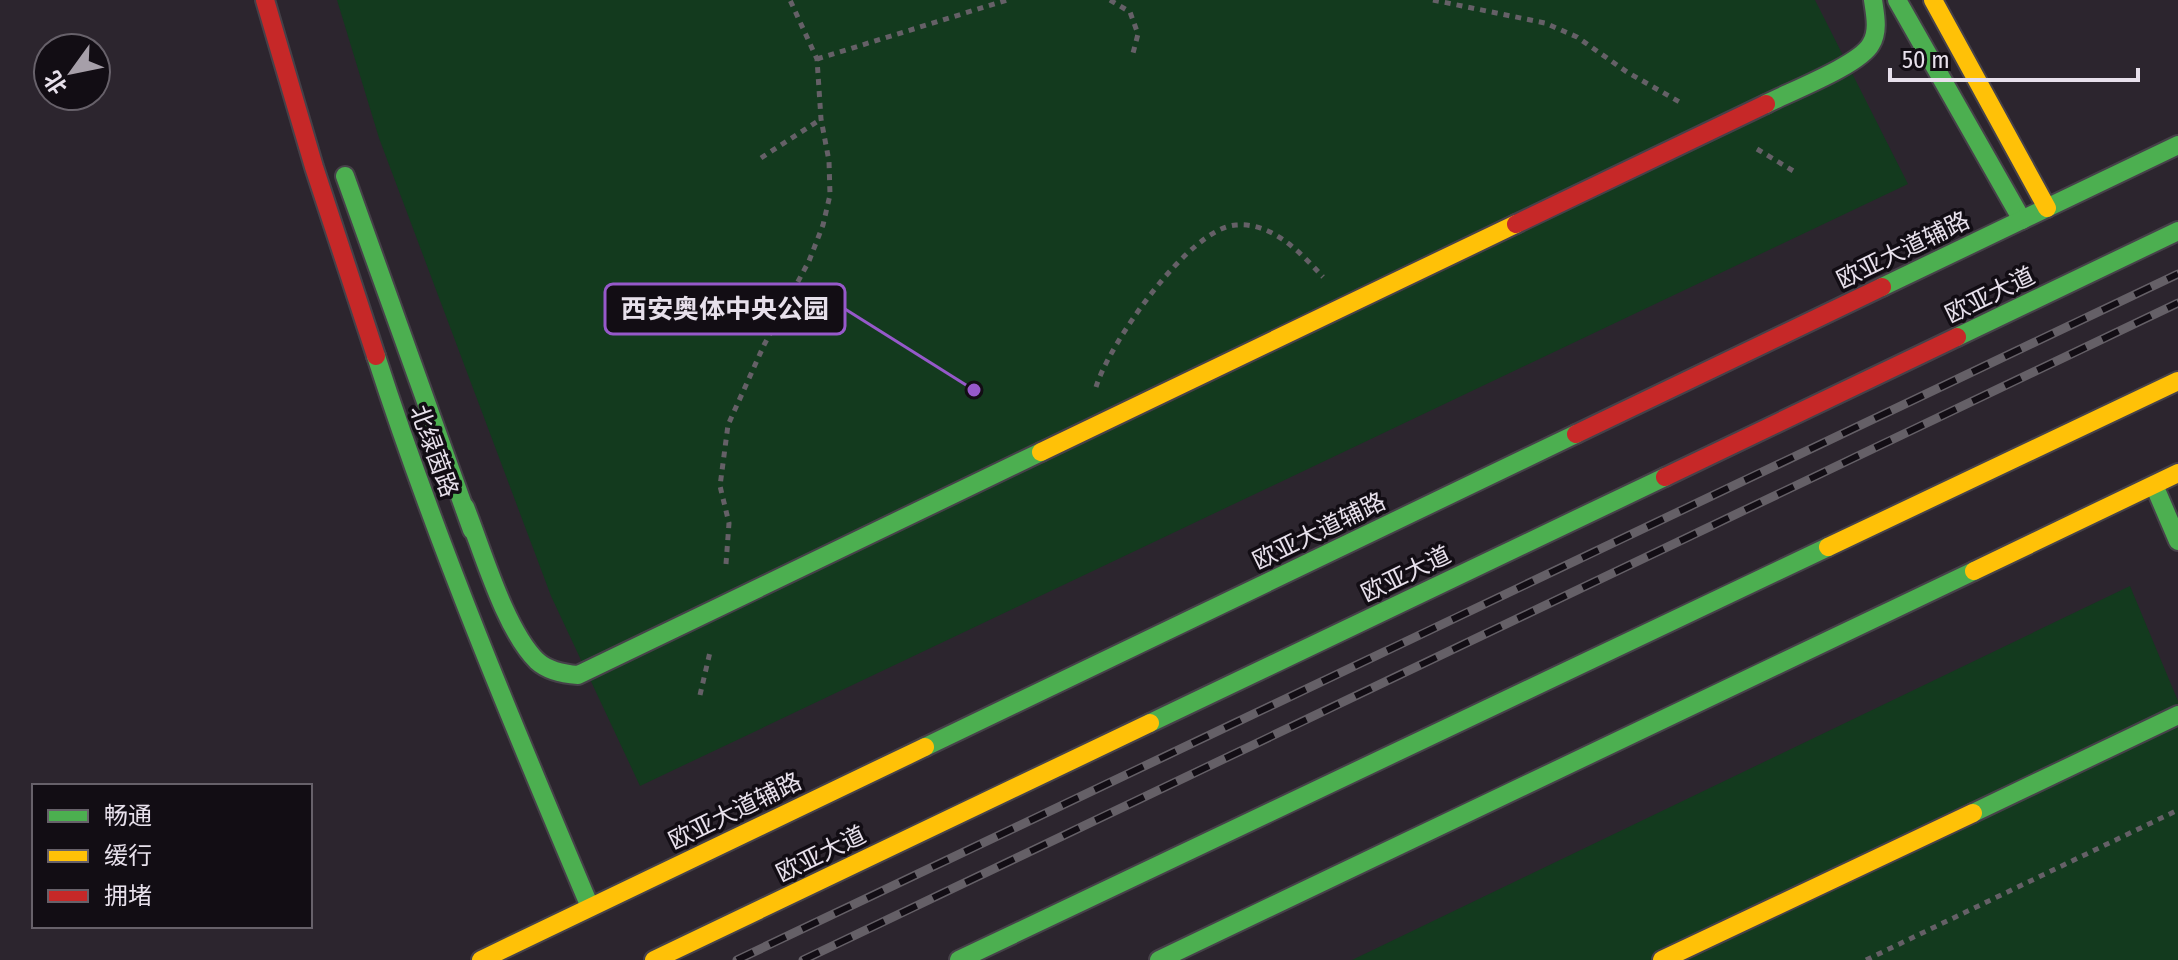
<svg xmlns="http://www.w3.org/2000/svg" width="2178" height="960" font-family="'Fira Sans Condensed','Noto Sans SC',sans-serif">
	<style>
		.green { fill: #133a1e }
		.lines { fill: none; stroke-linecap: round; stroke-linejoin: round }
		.fast-casing { stroke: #464149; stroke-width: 22 }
		.slow-casing { stroke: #464149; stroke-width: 22 }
		.jam-casing { stroke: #464149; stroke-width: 22 }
		.path { stroke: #656067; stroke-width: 5; stroke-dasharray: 6 6; stroke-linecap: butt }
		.fast { stroke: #4caf50; stroke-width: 18 }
		.slow { stroke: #ffc107; stroke-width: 18 }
		.jam { stroke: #c62828; stroke-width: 18 }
		.rail-casing { stroke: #656067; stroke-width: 9 }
		.rail { stroke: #120d14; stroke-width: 6; stroke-dasharray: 18; stroke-linecap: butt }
		.labels { text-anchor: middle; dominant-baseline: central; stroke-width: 7; stroke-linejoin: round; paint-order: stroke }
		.street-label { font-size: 24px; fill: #e7e0eb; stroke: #120d14 }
		.leader { fill: none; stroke: #9659ca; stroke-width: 3 }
		.callout-dot { fill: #9659ca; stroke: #120d14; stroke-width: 3 }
		.callout { fill: #120d14; stroke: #9659ca; stroke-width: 3 }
		.callout-label { font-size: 26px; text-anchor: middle; font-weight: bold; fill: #e7e0eb }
	</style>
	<rect width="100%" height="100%" fill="#2c252e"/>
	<g class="green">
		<polygon points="337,0 1815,0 1908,184 640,786 551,596 379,138"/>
		<polygon points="2130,586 2178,701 2178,960 1352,960"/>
	</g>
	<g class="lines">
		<defs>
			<g id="fast">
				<polyline points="1897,0 2022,220"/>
				<path d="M 1766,104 C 1789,92 1860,65 1871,44 C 1879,31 1875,14 1873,0"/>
				<polyline points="345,176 472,530"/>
				<polyline points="1882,287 2178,145"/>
				<polyline points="1957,337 2178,231"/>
				<path d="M 376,356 C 437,544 513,725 590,907"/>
				<polyline points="2154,485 2178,541"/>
				<path d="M 465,507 C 482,549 505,630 537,661 C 548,671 563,674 578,675 L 1041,452"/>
				<polyline points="1150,723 1665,477"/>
				<polyline points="925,747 1576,434"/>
				<polyline points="1973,813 2178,715"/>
				<polyline points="959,960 1828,547"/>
				<polyline points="1159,960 1974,571"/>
			</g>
			<g id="slow">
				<polyline points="1933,0 2047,208"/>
				<polyline points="1041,452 1516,224"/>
				<polyline points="1828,547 2178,381"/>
				<polyline points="1974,571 2178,473"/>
				<polyline points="481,960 925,747"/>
				<polyline points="654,960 1150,723"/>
				<polyline points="1662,960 1973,813"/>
			</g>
			<g id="jam">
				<polyline points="265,0 314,167 376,356"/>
				<polyline points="1516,224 1766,104"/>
				<polyline points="1576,434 1882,287"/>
				<polyline points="1665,477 1957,337"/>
			</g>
		</defs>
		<use href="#fast" class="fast-casing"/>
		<use href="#slow" class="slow-casing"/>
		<use href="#jam" class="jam-casing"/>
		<g class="path">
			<polyline points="1110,0 1130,12 1138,34 1132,57"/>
			<polyline points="1433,0 1545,23 1577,37 1627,72 1683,104"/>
			<polyline points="817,59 1007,0"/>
			<polyline points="1757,149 1795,172"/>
			<polyline points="761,158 821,119"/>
			<path d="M 1096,387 C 1109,344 1189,228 1236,225 C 1272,222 1301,253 1323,277"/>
			<polyline points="726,564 729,523 720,486 728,425 764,345 809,261 823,225 830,195 829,161 821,119 817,59 790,0"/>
			<polyline points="700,695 710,652"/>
			<polyline points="1866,960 2178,810"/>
		</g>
		<use href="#fast" class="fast"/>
		<use href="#slow" class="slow"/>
		<use href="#jam" class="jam"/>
		<defs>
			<g id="rail">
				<polyline points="737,960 2178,274"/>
				<polyline points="803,960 2178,303"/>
			</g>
		</defs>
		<use href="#rail" class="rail-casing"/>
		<use href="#rail" class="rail"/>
	</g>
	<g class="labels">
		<g class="street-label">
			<text transform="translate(1903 250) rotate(-26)">欧亚大道辅路</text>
			<text transform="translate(1990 295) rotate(-26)">欧亚大道</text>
			<text transform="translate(434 451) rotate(70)">北绿茵路</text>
			<text transform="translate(1319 531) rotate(-26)">欧亚大道辅路</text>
			<text transform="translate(1406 574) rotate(-26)">欧亚大道</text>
			<text transform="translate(735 811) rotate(-26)">欧亚大道辅路</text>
			<text transform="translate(821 854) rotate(-26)">欧亚大道</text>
		</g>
	</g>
	<path class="leader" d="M974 390L845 309"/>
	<circle class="callout-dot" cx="974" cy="390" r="8"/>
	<rect class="callout" x="605" y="284" width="240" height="50" rx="8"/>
	<g class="callout-label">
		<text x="725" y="318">西安奥体中央公园</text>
	</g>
	<rect x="32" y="784" width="280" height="144" fill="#120d14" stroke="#67616a" stroke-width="2"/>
	<rect x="48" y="810" width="40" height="12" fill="#4caf50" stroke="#67616a" stroke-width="2"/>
	<text x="104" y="824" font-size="24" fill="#e7e0eb">畅通</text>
	<rect x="48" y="850" width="40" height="12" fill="#ffc107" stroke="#67616a" stroke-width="2"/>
	<text x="104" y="864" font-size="24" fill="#e7e0eb">缓行</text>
	<rect x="48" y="890" width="40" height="12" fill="#c62828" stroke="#67616a" stroke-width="2"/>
	<text x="104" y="904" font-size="24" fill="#e7e0eb">拥堵</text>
	<g transform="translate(72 72) rotate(237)"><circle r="38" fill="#120d14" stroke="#67616a" stroke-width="2"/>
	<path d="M0-6L14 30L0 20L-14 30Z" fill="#a69fa9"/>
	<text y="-12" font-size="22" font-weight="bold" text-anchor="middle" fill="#e7e0eb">北</text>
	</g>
	<path d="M1890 68v12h248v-12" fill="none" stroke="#e7e0eb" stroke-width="4"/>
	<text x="1902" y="68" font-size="24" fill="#e7e0eb" stroke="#120d14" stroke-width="6" paint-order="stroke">50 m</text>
</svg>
